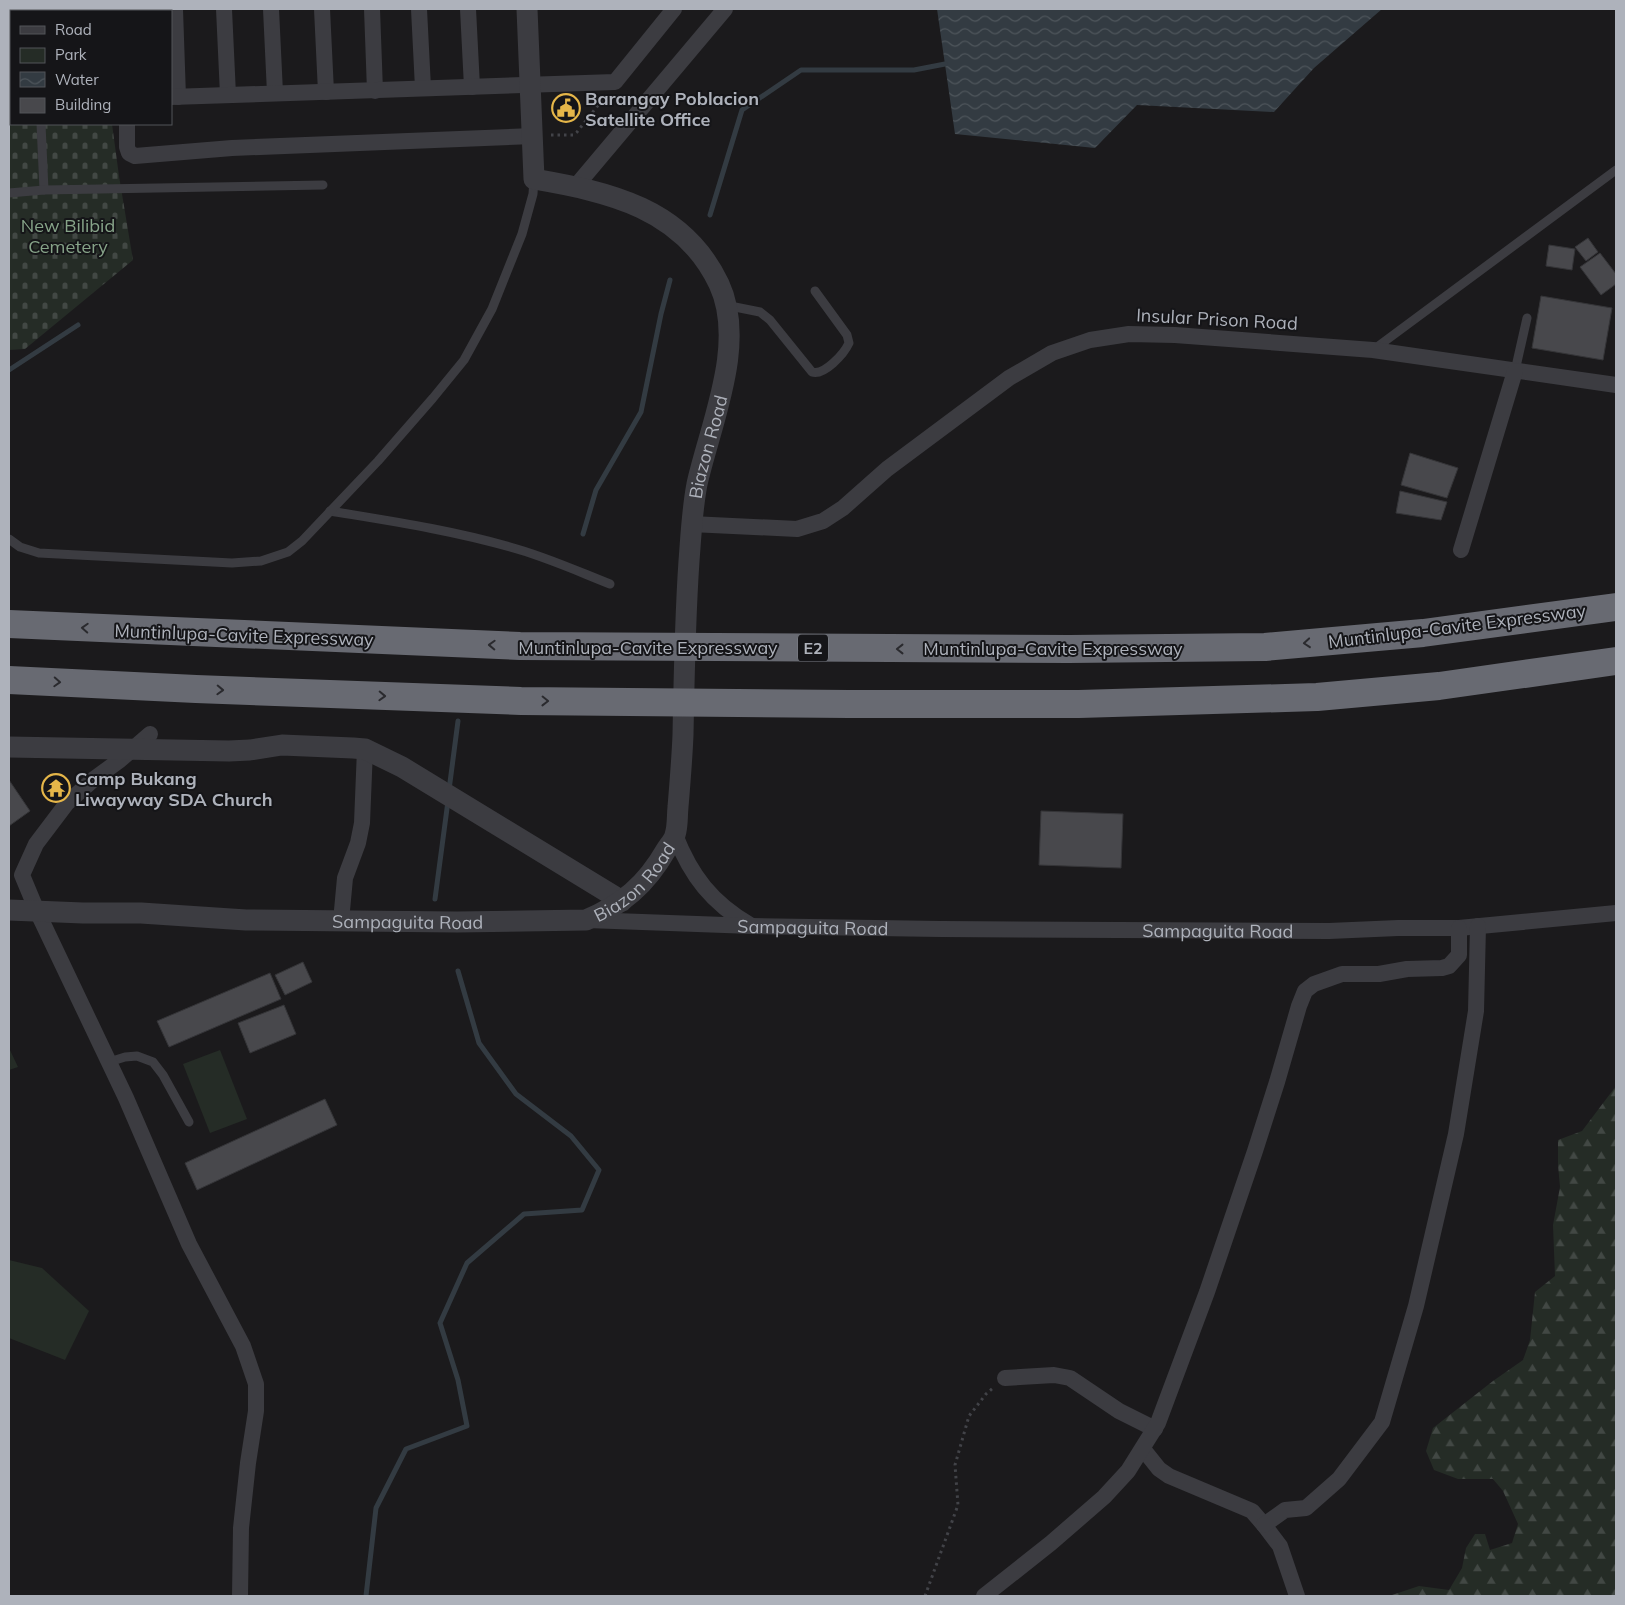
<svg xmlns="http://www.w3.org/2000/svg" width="1625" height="1605" font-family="Mulish,sans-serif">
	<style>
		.forest { fill: url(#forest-firs) }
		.cemetery { fill: url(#cemetery-stones) }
		.green { fill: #252c26 }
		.water { fill: url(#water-waves) }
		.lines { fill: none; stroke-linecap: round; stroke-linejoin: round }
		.stream { stroke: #333b42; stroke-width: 5 }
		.building { fill: #48484c; stroke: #353538 }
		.path { stroke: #424348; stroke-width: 3; stroke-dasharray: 2.5 4; stroke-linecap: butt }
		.service { stroke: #3c3c41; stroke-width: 9 }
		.minor { stroke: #3c3c41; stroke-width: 16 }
		.tertiary { stroke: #3c3c41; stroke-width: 21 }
		.motorway { stroke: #686a72; stroke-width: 28 }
		.oneway { stroke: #2a2a2e }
		.labels { text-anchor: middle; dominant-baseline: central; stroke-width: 4; stroke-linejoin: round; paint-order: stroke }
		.shield { fill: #151518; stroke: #80838a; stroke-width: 1 }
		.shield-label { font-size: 16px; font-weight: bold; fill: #aeb2bb }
		.poi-label { font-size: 18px; font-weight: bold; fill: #aeb2bb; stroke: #151518; text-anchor: start }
		.park-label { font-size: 18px; fill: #87a489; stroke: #151518 }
		.street-label { font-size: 18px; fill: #aeb2bb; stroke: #151518 }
	</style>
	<defs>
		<pattern id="forest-firs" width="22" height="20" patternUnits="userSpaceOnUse" patternTransform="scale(1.25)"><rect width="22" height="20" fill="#252c26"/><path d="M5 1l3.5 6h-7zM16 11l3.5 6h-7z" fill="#424844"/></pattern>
		<pattern id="cemetery-stones" width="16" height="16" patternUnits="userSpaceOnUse" patternTransform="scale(1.25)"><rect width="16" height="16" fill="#252c26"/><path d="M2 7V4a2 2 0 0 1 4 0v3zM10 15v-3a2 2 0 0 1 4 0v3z" fill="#424844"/></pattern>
		<pattern id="water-waves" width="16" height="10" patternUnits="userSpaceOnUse" patternTransform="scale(1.25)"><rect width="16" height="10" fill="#333b42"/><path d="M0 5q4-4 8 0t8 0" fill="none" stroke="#4e555b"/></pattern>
	</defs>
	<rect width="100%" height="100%" fill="#1b1a1c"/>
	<polygon class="forest" points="1616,1086 1616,1596 1389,1596 1419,1586 1449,1590 1462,1568 1466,1548 1475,1534 1485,1534 1490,1550 1512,1543 1518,1524 1503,1491 1493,1479 1458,1479 1434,1470 1426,1451 1433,1428 1493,1381 1523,1360 1530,1340 1535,1292 1555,1276 1553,1225 1560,1187 1558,1165 1558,1140 1582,1131"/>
	<polygon class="cemetery" points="9,9 98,9 98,11 11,11 11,124 112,124 119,176 133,260 25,349 9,350"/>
	<g class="green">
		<polygon points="9,1048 18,1067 9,1070"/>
		<polygon points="220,1050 247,1119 210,1133 183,1064"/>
		<polygon points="9,1260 42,1268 89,1311 65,1360 9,1338"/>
	</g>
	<polygon class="water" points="937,9 1382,9 1314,68 1274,112 1137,105 1095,148 955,134"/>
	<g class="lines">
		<g class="stream">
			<polyline points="710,215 742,110 801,70 914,70 945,64"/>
			<polyline points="9,370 78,325"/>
			<polyline points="583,534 596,490 641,412 661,314 670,280"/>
			<polyline points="449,790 458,721"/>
			<polyline points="435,899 448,801"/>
			<polyline points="366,1596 376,1508 406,1449 467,1426 458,1380 440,1323 467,1263 524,1214 582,1210 599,1170 571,1136 516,1094 479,1043 458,971"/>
		</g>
	</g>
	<g class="building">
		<polygon points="1588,238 1598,252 1586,261 1575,247"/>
		<polygon points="1549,245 1575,249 1572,270 1546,266"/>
		<polygon points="1600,253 1616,274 1616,284 1601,295 1580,267"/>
		<polygon points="1541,296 1612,308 1603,360 1532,348"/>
		<polygon points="1410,453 1458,468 1447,498 1401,485"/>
		<polygon points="1400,491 1447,502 1441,520 1396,513"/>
		<polygon points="9,780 30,811 9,826"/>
		<polygon points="1041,811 1123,814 1121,868 1039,865"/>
		<polygon points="303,962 312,982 285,995 275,975"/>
		<polygon points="270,973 281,999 169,1047 157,1021"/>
		<polygon points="284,1005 296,1034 250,1053 238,1023"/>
		<polygon points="325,1099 337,1125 197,1190 185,1163"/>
	</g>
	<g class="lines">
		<g class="path">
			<polyline points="551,135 573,135 577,132 603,99"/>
			<polyline points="925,1596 958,1505 955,1465 969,1416 986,1394 993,1388"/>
		</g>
		<g class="service">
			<polyline points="35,9 35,11"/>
			<polyline points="41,124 44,190"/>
			<polyline points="9,193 44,190 323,185"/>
			<path d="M 725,305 L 760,312 L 770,320 L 812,372 C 824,376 844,354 849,343 L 847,335 L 815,291"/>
			<polyline points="1373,350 1616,170"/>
			<polyline points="1515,371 1527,318"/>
			<path d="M 330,511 C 390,521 451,530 510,547 C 544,556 577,571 610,584"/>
			<polyline points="9,539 20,547 39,553 232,563 261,561 288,552 302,541 378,461 433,398 464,360 492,309 522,234 533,194 534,179"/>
			<polyline points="109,1062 125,1057 137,1056 153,1062 163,1075 189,1122"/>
		</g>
		<g class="minor">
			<polyline points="121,9 121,11"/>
			<polyline points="175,9 178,97"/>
			<polyline points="224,9 228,95"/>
			<polyline points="271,9 275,93"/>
			<polyline points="322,9 326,92"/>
			<polyline points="372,9 375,91"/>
			<polyline points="419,9 423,88"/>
			<polyline points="468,9 472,87"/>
			<polyline points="171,97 615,82 674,9"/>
			<polyline points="127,124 127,147 129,153 135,156 232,148 533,136"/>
			<polyline points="576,186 725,9"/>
			<polyline points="691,524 797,529 823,521 843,508 887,469 1009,378 1052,353 1090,340 1129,334 1175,335 1373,350 1616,385"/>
			<polyline points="1461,550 1515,371"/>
			<polyline points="150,734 120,760 94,779 67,803 36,844 22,875 37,911 126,1098 189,1244 243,1346 256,1384 256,1411 248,1463 241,1528 240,1596"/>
			<path d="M 675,835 C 691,876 712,903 750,925"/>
			<path id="s1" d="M 587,920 L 752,926 L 941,929 L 1329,931 L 1398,928 L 1459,928 L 1616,913"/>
			<polyline points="341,921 345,878 358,843 362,823 365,749"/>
			<polyline points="1005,1378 1054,1375 1070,1378 1119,1411 1155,1429"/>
			<polyline points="1143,1449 1159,1469 1169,1476 1252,1511 1264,1525 1280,1546 1297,1596"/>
			<polyline points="1264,1525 1285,1510 1306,1508 1339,1479 1382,1422 1416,1306 1456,1134 1476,1011 1478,926"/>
			<polyline points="984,1596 1051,1543 1104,1497 1128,1471 1158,1423 1207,1292 1255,1151 1277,1082 1299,1006 1305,991 1314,984 1342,974 1379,974 1407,969 1442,968 1449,966 1459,955 1459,928"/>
		</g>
		<g class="tertiary">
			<polyline points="9,747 229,751 250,750 282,745 353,748 365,749 402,767 622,901"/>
			<path id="s2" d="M 9,910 L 83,913 L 141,913 L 246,920 L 457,922 L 586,920 C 622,905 646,885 666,850 C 669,845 674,840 675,835 C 678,826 677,816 678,807 C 680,783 682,759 683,735 C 684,677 685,619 689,561 C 691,536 692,510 697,484 C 710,425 747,344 719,284 C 683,208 609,192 534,179 L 527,9"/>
		</g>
		<g class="motorway">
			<polyline points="9,624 520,646 1069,649 1265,647 1423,633 1616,607"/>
			<polyline points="9,680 196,689 521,701 849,704 1079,704 1317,697 1439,686 1616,661"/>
		</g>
	</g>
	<defs><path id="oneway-chevron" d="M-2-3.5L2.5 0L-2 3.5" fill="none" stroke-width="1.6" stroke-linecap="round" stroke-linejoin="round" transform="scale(1.25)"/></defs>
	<g class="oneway">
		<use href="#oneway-chevron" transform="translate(85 628) rotate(-177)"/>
		<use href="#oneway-chevron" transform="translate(1307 643) rotate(175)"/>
		<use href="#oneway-chevron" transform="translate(492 645) rotate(-178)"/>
		<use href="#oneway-chevron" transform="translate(900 649) rotate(-180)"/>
		<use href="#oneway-chevron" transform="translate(57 682) rotate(3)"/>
		<use href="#oneway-chevron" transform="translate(220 690) rotate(2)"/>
		<use href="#oneway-chevron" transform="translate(382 696) rotate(2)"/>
		<use href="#oneway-chevron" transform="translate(545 701) rotate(1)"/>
	</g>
	<defs>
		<symbol id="civic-ring" viewBox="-11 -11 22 22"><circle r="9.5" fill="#151518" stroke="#e5b649" stroke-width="1.5"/><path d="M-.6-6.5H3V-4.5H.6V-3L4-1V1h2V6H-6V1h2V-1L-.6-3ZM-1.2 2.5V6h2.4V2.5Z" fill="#e5b649"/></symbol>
		<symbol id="temple-ring" viewBox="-11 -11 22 22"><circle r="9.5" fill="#151518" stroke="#e5b649" stroke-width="1.5"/><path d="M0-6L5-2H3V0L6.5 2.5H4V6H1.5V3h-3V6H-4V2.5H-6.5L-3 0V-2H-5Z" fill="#e5b649"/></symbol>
	</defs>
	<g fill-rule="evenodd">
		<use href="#civic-ring" x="550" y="92" width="32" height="32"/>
		<use href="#temple-ring" x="40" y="772" width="32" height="32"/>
	</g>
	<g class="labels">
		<rect class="shield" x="798" y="634.5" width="30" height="27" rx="4"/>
		<g class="shield-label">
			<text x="813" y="648">E2</text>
		</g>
		<g class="poi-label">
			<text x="585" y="98">Barangay Poblacion<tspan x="585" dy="21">Satellite Office</tspan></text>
			<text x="75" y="778">Camp Bukang<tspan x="75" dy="21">Liwayway SDA Church</tspan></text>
		</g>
		<g class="park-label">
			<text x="68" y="225">New Bilibid<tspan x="68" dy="21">Cemetery</tspan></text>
		</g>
		<g class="street-label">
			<text transform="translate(1217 319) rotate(3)">Insular Prison Road</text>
			<text stroke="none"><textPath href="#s2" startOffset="1094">Biazon Road</textPath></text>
			<text transform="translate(1457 626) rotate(-7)">Muntinlupa-Cavite Expressway</text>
			<text transform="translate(244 635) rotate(2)">Muntinlupa-Cavite Expressway</text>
			<text x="648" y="647">Muntinlupa-Cavite Expressway</text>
			<text x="1053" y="648">Muntinlupa-Cavite Expressway</text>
			<text stroke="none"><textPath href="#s2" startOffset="640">Biazon Road</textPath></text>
			<text stroke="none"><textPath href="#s2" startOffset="399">Sampaguita Road</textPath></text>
			<text stroke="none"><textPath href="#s1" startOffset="226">Sampaguita Road</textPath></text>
			<text stroke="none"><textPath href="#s1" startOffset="631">Sampaguita Road</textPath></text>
		</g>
	</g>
	<rect width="1625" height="1605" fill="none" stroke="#aeb2bb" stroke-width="20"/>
	<rect x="10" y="10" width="162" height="115" fill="#151518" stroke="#525459"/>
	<rect x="20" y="26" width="25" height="8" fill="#3c3c41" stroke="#525459"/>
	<text x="55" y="35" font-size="15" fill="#aeb2bb">Road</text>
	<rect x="20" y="48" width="25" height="15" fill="#252c26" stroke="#525459"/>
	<text x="55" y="60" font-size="15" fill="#aeb2bb">Park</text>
	<rect x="20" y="72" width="25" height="15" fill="url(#water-waves)" stroke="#525459"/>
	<text x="55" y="85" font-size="15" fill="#aeb2bb">Water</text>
	<rect x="20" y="98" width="25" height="15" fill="#48484c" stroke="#525459"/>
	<text x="55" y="110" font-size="15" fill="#aeb2bb">Building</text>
</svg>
